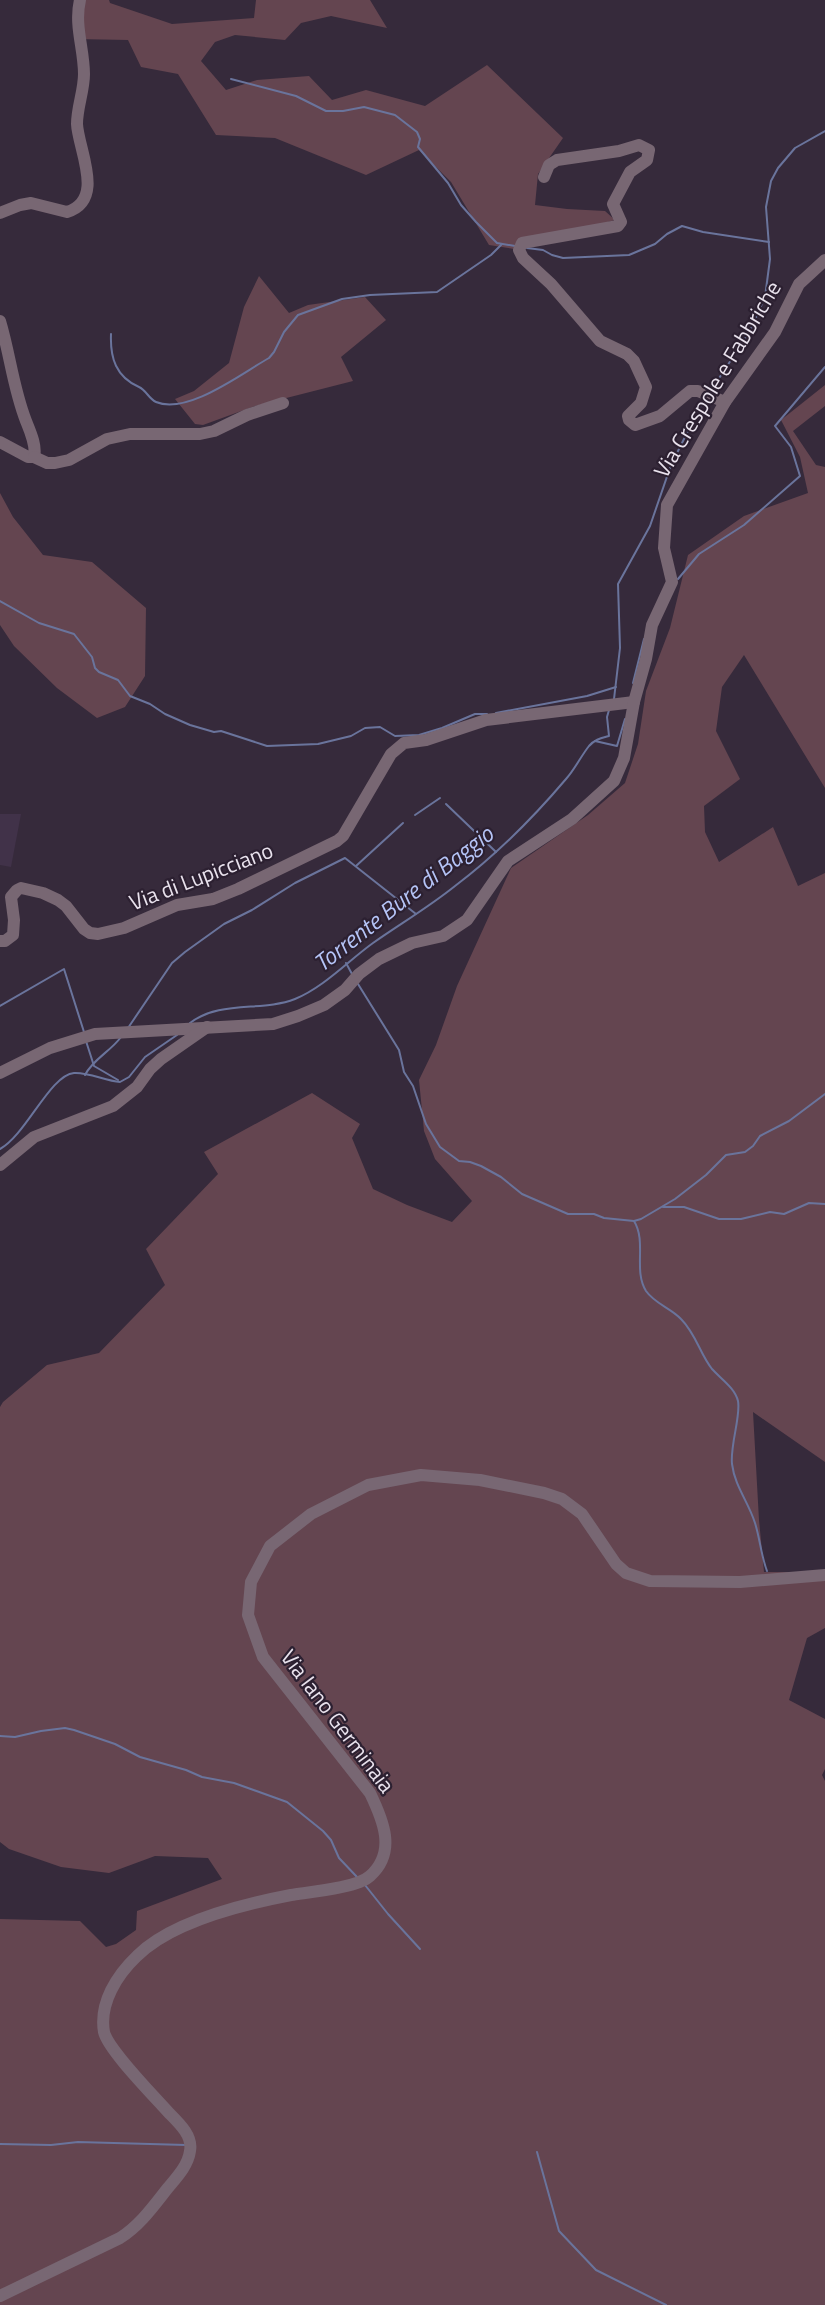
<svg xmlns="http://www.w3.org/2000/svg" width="825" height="2305" font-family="'Titillium Web',sans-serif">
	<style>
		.built { fill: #413249 }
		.green { fill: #644550 }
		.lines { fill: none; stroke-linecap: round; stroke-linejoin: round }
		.stream { stroke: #6a749c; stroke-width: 2 }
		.minor { stroke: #786773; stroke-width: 12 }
		.labels { text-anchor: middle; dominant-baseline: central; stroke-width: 4.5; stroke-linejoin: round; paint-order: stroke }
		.street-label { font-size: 22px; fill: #e9e2ed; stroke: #2c2031 }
		.water-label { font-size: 24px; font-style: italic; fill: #b5c4f7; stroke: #2c2031 }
	</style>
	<rect width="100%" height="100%" fill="#362a3b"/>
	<polygon class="built" points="0,814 21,814 11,867 0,865"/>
	<g class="green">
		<polygon points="75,0 109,0 110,3 172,24 254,18 256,0 370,0 387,28 331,16 301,23 285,40 235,35 215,42 201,61 226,90 257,80 309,76 332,100 366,90 425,106 487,65 563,138 538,174 535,205 567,209 605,211 615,220 514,249 489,245 451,182 419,150 366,175 275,138 216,135 178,74 141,67 128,40 75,39"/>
		<polygon points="259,276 289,313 308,305 365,297 386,320 341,357 353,381 255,406 203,425 195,424 175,399 194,391 229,363 244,307"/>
		<polygon points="825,385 825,406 793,431 816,465 825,467 825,788 744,655 722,687 716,731 740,779 704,806 705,832 719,862 773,827 798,886 825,873 825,1462 753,1412 759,1520 764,1572 825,1572 825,1628 807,1638 789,1700 825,1719 825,1769 822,1775 825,1781 825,2305 0,2305 0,1919 80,1921 106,1947 116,1944 136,1930 137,1911 222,1879 208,1858 155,1856 109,1873 61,1867 9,1849 0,1842 0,1407 3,1402 47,1365 99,1353 165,1285 146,1249 218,1174 204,1152 312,1093 360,1124 352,1138 373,1189 407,1205 452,1222 472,1201 435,1159 424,1131 419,1080 436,1045 457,986 511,868 588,815 625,783 638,744 646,691 670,628 688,555 744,516 808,493 800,457 781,420"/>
		<polygon points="0,493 13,517 43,555 92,562 146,608 145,676 125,707 97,718 57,688 14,646 0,625"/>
	</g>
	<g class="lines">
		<g class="stream">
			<polyline points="231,79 296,96 326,111 343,111 364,107 395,115 417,132 420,139 418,147 448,183 461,205 476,222 497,243 515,246"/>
			<polyline points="527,248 543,250 552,255 563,258 629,255 655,244 667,234 682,226 703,232 769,242"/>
			<path d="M 111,334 C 110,358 116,377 139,387 C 146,390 149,399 156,402 C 188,415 242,373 269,358 L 274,352 L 284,332 L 298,315 L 342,299 L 370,295 L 437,292 L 491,255 L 502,244"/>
			<polyline points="710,392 750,331 765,297 770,259 766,207 771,181 778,168 795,148 825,131"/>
			<polyline points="678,579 699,554 744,525 800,476 791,447 775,426 825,367"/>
			<polyline points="0,601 39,623 74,634 92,657 95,668 99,672 118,680 130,696 150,704 165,714 190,725 214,732 221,731 267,746 318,744 351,736 365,728 380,727 395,736 419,735 442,728 475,714 487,714"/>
			<polyline points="633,683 644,639"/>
			<polyline points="614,699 620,648 618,584 650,526 671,465 704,399"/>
			<polyline points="496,713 587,696 616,687"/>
			<polyline points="595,741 617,746 625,719"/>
			<polyline points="446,804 496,852"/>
			<polyline points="415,815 440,798"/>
			<polyline points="356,866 403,823"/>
			<polyline points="346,963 352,974"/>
			<path d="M 358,984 L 399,1050 L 404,1072 L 413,1086 L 426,1124 L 440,1147 L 459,1161 L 470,1162 L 481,1166 L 501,1177 L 522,1194 L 568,1214 L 594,1214 L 604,1218 L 634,1221 C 647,1242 633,1270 646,1291 C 655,1304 671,1308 681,1319 C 696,1334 700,1354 712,1369 C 721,1379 735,1388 738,1401 C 741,1416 730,1445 732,1464 C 735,1487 748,1501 755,1523 C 760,1539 761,1555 767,1571"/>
			<polyline points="0,1006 64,969 84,1032"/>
			<path d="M 190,1023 C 220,1000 262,1012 295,999 C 324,987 348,961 373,943 C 400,924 429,907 455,886 C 496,855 533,818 566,779 C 575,769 581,756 589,746 C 595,739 602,738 609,736 L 607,717 L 609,710"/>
			<polyline points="128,1028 172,963 185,952 224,924 252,910 295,883 345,858 416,914"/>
			<polyline points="86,1041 94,1066 118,1080"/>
			<path d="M 85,1075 C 93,1059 110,1052 121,1037"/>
			<path d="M 0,1149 C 26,1135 50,1075 74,1073 C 89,1072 105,1081 120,1082 L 129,1077 L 145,1057 L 177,1035"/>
			<polyline points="663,1207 684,1207 719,1219 741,1219 770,1212 784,1214 809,1203 825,1204"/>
			<polyline points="634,1221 641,1219 675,1199 706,1175 726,1155 745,1152 753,1146 760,1136 789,1121 825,1094"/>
			<polyline points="0,1736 15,1737 41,1731 65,1728 74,1730 115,1744 140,1757 186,1770 202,1777 234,1783 287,1802 323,1831 331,1840 339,1858 357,1877"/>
			<polyline points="365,1885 388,1914 420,1949"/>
			<polyline points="0,2144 51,2145 78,2142 186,2145"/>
			<polyline points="537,2152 559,2231 596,2270 666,2305"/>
		</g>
		<g class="minor">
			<polyline points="544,177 549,165 557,160 619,151 639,145 649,150 647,160 630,172 613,204 621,222 618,226 522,243 519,250 523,258 551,284 600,341 627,354 634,361 646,387 641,403 628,416 629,420 635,425 660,416 690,391 698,391 725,402"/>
			<path d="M 0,213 L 20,205 L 31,203 L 67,212 C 106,200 78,149 77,124 C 77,107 84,91 84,74 C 84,49 74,25 80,0"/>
			<path d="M 0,321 C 10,354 13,388 26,421 C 30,431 37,446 34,457 L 28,457 L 0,442"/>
			<polyline points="34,457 47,463 55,463 69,460 107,439 130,434 200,434 214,431 247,415 283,403"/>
			<polyline points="0,941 5,941 13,935 14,920 11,897 17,890 21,888 43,893 58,900 66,906 84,929 90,933 98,934 124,928 177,905 213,899 238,889 337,841 343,836 391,754 404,743 426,740 486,720 634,702"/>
			<polyline points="0,1073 50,1048 95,1034 273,1024 298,1016 324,1005 345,990 359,974 379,959 412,943 443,936 467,920 508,861 572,819 614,781 624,758 634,702 646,659 652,625 672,582 664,548 667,505 725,402 775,332 799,284 825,260"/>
			<polyline points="0,1165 34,1137 113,1106 137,1087 150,1069 161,1059 207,1027"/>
			<path d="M 0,2296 L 120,2238 C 140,2225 152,2208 167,2189 C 176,2178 188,2166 190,2151 C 193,2136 179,2123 169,2113 C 155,2097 108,2050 104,2032 C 99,2003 117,1975 137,1956 C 172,1921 244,1904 291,1895 C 310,1892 357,1888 370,1876 C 397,1852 383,1820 370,1793 L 263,1657 L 248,1615 L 251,1582 L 270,1546 L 311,1514 L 368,1485 L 421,1475 L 480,1480 L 544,1493 L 562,1499 L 582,1514 L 616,1564 L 626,1573 L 650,1581 L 740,1582 L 825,1575"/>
		</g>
	</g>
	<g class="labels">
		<g class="street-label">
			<text transform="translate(717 379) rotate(-59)">Via Crespole e Fabbriche</text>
			<text transform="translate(201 876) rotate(-21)">Via di Lupicciano</text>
			<text transform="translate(338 1721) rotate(53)">Via Iano Germinaia</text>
		</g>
		<g class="water-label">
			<text transform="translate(403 898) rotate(-38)">Torrente Bure di Baggio</text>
		</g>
	</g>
</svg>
